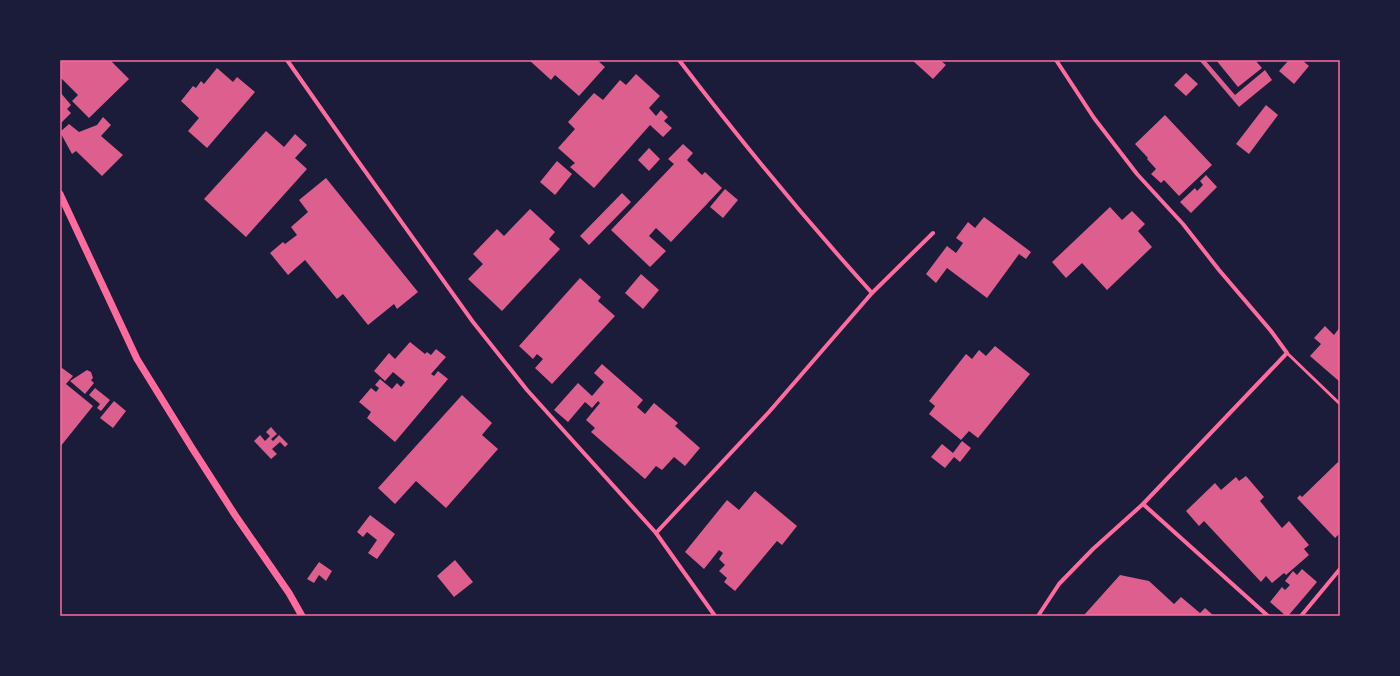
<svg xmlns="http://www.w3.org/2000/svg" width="1400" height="676" font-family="Cabin,sans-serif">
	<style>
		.building { fill: #dd5f8e }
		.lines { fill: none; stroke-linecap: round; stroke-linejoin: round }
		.service { stroke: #ff6b9d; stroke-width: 3 }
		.minor { stroke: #ff6b9d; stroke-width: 4 }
		.tertiary { stroke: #ff6b9d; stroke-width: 7 }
		.neatline { fill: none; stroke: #ff6b9d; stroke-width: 1.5 }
	</style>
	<rect width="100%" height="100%" fill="#1b1b3a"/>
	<g class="building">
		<polygon points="60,60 110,60 129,79 89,118 72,101 78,95 60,77"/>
		<polygon points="529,60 597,60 605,67 579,96 555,75 551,80"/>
		<polygon points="912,60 940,60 946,65 933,79"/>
		<polygon points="1199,60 1205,60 1235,95 1265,70 1272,80 1239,107"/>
		<polygon points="1216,60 1255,60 1262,68 1238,87"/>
		<polygon points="1289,60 1302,60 1309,66 1294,84 1279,71"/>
		<polygon points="217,68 233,82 237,77 255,92 207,148 188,131 199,118 181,101 193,86 196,88 201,81 204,84"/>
		<polygon points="1186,73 1198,84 1186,96 1174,85"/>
		<polygon points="636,74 660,96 649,108 656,116 661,110 668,117 664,121 672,128 663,137 650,125 594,188 570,167 575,163 558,148 575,129 568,122 594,93 603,100 620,80 626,85"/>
		<polygon points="60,92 71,105 67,109 71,113 60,124"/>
		<polygon points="1266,105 1278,115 1249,154 1236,144"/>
		<polygon points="1165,115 1212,165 1179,196 1164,180 1161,183 1151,174 1156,169 1147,159 1148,158 1135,144"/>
		<polygon points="103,117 111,125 101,136 123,155 102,176 76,151 72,154 60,132 69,124 79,132 97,125"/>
		<polygon points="266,131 284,147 295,134 307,145 295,158 307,169 246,237 204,199"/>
		<polygon points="683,144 693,153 687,160 702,175 705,172 722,188 671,242 656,228 649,236 666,251 650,267 611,230 674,164 668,159"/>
		<polygon points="649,148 660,159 649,171 638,160"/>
		<polygon points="557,161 572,174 555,195 540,182"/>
		<polygon points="1206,175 1217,187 1191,213 1180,202 1195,188 1197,191 1203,185 1200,181"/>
		<polygon points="326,178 418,292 397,309 394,304 368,325 343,294 337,299 305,260 288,275 270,253 283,242 285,244 297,235 291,227 308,212 299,200"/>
		<polygon points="725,189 738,200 723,218 710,207"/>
		<polygon points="622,193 631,202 589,245 580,236"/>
		<polygon points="1110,207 1122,220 1132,211 1145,224 1138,231 1152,247 1107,290 1082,263 1066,278 1052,262"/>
		<polygon points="530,209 555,232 549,239 560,249 502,311 468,279 483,264 473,254 497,229 504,236"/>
		<polygon points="984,217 1031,252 1026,259 1019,254 987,298 947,268 936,283 926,274 947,246 956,253 963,243 956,238 968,222 975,228"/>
		<polygon points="641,274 659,290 643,309 625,293"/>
		<polygon points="580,278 601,297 598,301 615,316 552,384 535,368 543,359 537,354 533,359 519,346"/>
		<polygon points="1325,326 1334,335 1340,327 1340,382 1310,356 1321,344 1314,338"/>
		<polygon points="410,342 425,354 427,352 431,355 436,349 446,357 431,374 434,376 438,371 448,379 395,442 367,418 371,412 359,402 371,388 376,392 379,388 375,385 380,379 392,389 397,383 401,387 405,382 393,372 385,381 374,371 389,353 395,359"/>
		<polygon points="995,346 1030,374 978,438 969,431 961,440 929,414 935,406 929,401 966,354 972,359 979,350 986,356"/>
		<polygon points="602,364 643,400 637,407 645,414 654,403 678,423 675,426 700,448 685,466 674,457 662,470 656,466 645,479 591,432 595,428 586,420 600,403 598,401 592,408 585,402 568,422 554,410 578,383 592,396 604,382 594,373"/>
		<polygon points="62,368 73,376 66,384 93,406 60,447 60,370"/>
		<polygon points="87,370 91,372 93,378 91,380 94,383 85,394 70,381"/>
		<polygon points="95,388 110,400 101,411 97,408 100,404 89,395"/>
		<polygon points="462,395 492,423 482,435 498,449 446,508 416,481 395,504 378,488"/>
		<polygon points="114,401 126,411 113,428 100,418"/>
		<polygon points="271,427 277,434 271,439 273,441 279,435 288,444 285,447 280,442 272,449 277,454 271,459 254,441 260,435 265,441 270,436 266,432"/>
		<polygon points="962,441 971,448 960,462 954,457 945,468 931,457 942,444 953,453"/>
		<polygon points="1338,462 1340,464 1340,533 1335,538 1297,498 1300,495 1302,497"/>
		<polygon points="1246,476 1264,497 1260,501 1282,528 1289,521 1309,545 1304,549 1309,555 1286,575 1284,573 1272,583 1266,576 1261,582 1204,521 1199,526 1186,511 1215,483 1221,490 1236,477 1239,481"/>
		<polygon points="755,491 797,526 782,545 777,541 735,591 724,582 727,578 719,571 725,565 719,559 723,553 719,550 704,569 685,552 727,500 739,510"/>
		<polygon points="370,515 395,534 377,559 368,553 377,540 367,532 363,537 357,532"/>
		<polygon points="455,560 473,582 454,597 437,576"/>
		<polygon points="319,562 332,571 326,581 319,575 314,583 307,579"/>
		<polygon points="1302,569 1317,582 1288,616 1286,616 1270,602 1282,587 1285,590 1290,585 1285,581 1293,571 1297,575"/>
		<polygon points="1120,575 1149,581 1174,604 1181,597 1200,613 1205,608 1214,616 1087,616 1085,614"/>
	</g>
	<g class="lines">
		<polyline class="service" points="1287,353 1340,404"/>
		<g class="minor">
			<polyline points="287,60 355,157 473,322 527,390 656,533 715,616"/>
			<path d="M 679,60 C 740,140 804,218 872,293"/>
			<polyline points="1143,504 1268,616"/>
			<polyline points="656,533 769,412 872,293 933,233"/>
			<polyline points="1038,616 1059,584 1093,549 1143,504 1287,353 1271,331 1219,270 1183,224 1137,174 1094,118 1056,60"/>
			<polyline points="1301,616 1340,569"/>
		</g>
		<polyline class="tertiary" points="60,194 137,359 192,448 235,515 289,593 302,616"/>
	</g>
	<rect width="1400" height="676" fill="none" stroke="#1b1b3a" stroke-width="122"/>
	<rect x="61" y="61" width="1278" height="554" class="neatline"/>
</svg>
